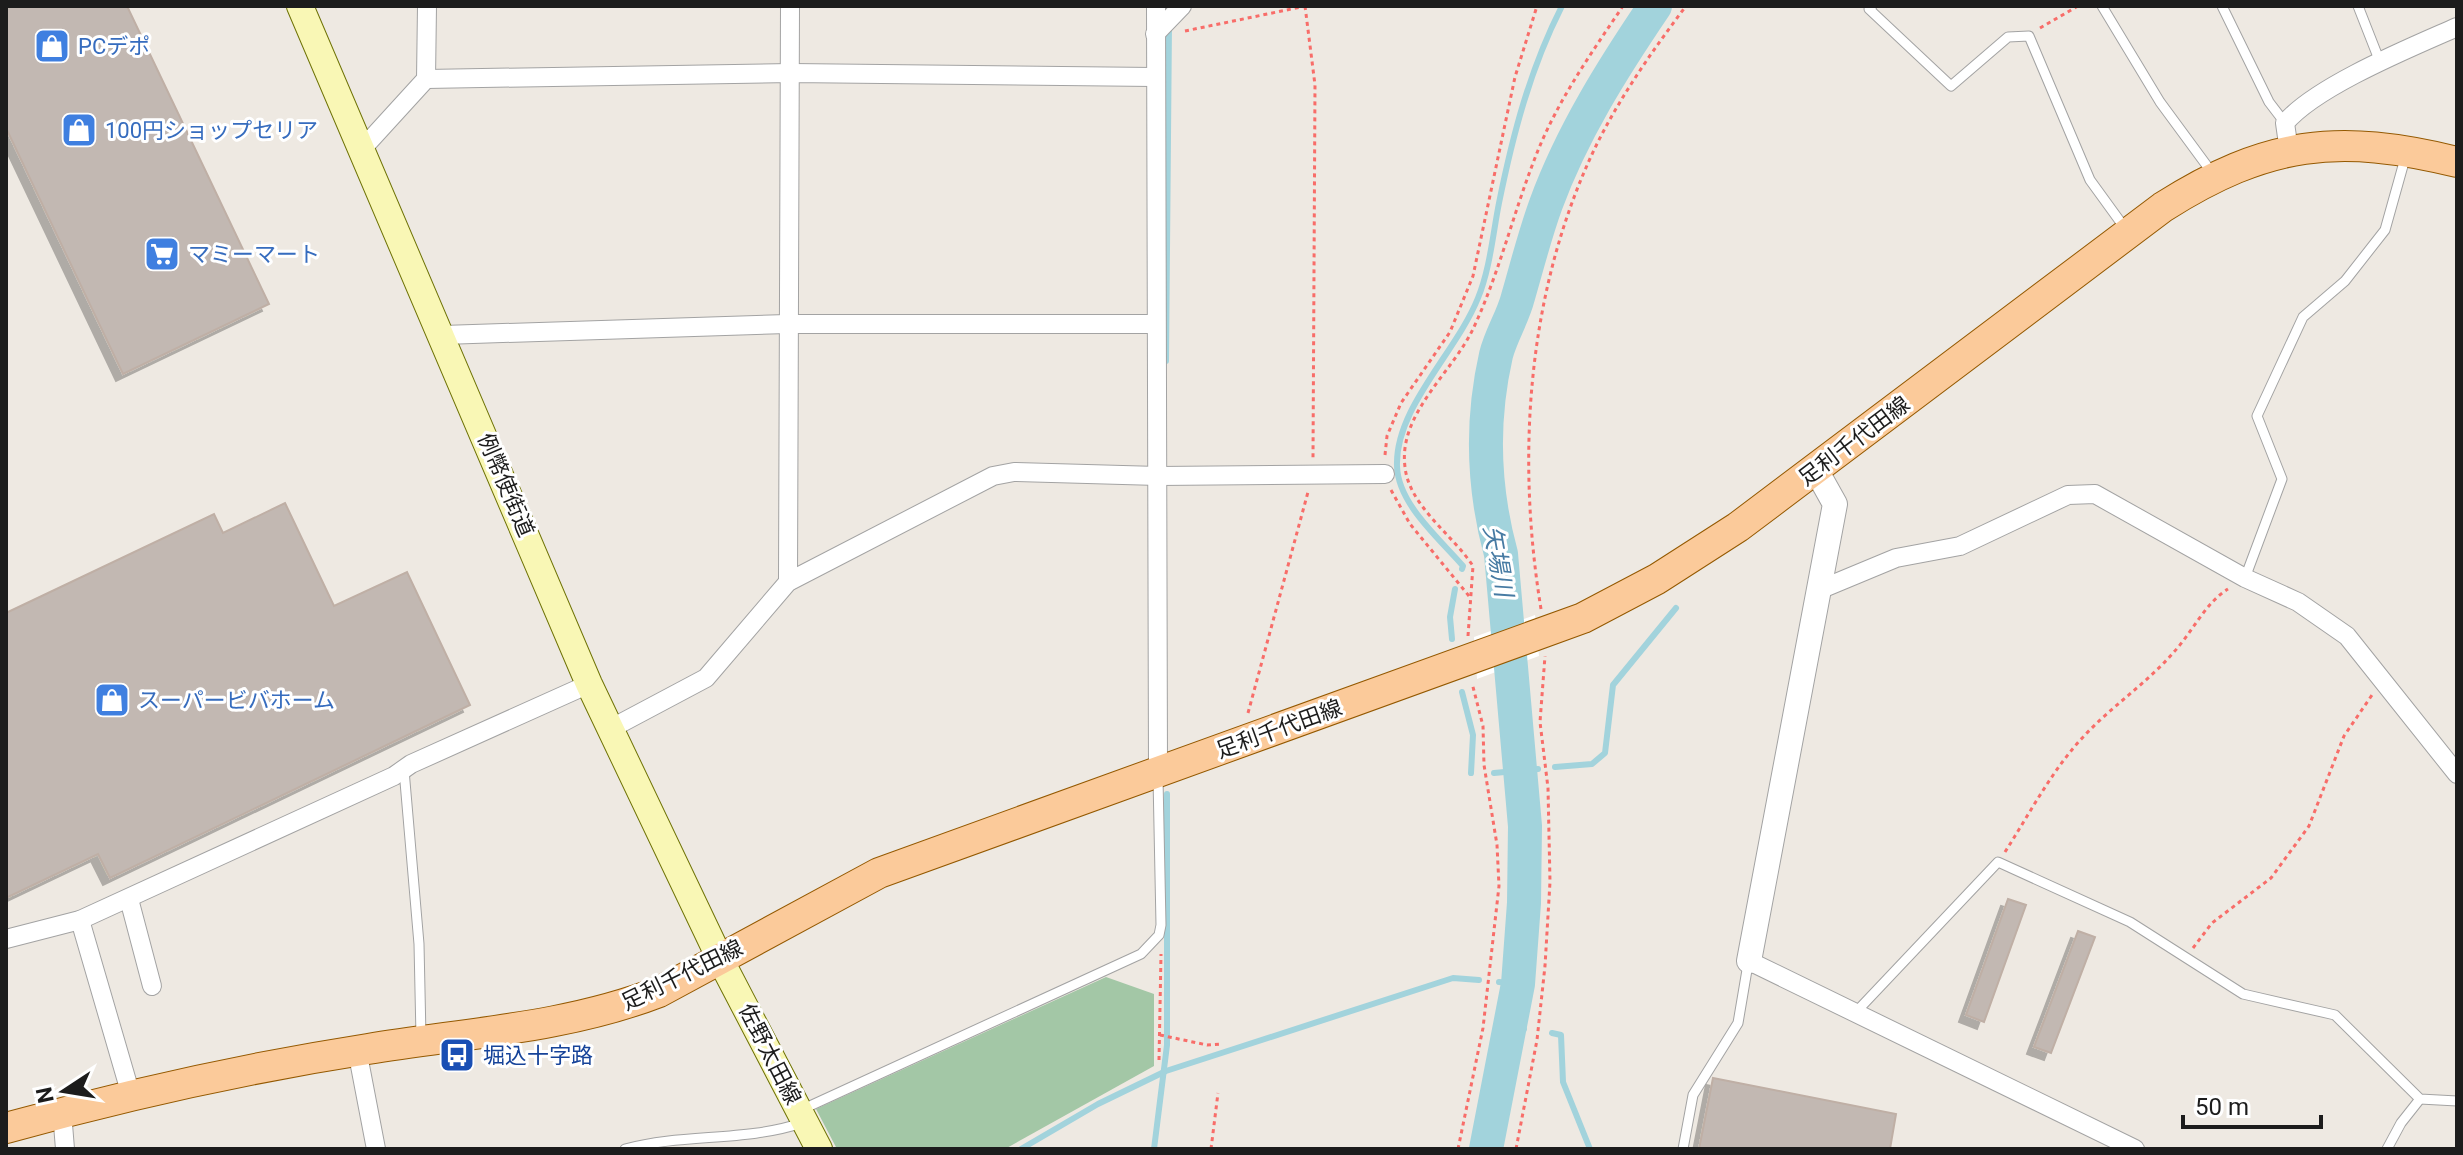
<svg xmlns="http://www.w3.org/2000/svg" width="2463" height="1155" font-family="Roboto,'Noto Sans JP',sans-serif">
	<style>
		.cemetery { fill: #a3c7a6 }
		.pier { fill: #fff }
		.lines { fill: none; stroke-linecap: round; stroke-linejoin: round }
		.stream { stroke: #a2d3dc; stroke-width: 6 }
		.river { stroke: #a2d3dc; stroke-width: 34 }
		.building { fill: #c2b8b2; stroke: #bfafa5; stroke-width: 2; filter: url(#shadow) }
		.service-casing { stroke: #a3a3a3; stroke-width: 11 }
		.minor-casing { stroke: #a3a3a3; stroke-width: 20 }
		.tertiary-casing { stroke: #a3a3a3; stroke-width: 26 }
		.secondary-casing { stroke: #6e7205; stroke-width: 28 }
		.primary-casing { stroke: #945901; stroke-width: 32 }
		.path { stroke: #f86d69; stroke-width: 3; stroke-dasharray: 4 4; stroke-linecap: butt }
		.service { stroke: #fff; stroke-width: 9 }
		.minor { stroke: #fff; stroke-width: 18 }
		.tertiary { stroke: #fff; stroke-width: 24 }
		.secondary { stroke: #f9f7b5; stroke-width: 26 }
		.primary { stroke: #fbca9a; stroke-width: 30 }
		.labels { text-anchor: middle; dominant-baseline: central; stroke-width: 6; stroke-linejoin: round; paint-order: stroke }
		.shop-label { font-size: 22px; fill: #366cbe; stroke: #fff; text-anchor: start }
		.street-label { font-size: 22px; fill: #1c1c1c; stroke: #fff }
		.transit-label { font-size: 22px; fill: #164399; stroke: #fff; text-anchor: start }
		.water-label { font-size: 24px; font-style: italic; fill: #477ba3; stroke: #fff }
	</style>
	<defs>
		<filter id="shadow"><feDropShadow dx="-7" dy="7" stdDeviation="0" flood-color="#0004"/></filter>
	</defs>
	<rect width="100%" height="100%" fill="#eee9e2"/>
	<polygon class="cemetery" points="1106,977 1154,994 1154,1066 1005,1149 837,1149 816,1109"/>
	<polygon class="pier" points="1535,615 1539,656 1477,679 1474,637"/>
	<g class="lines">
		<g class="stream">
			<polyline points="1166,361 1169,24"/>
			<path d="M 1462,569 L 1463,566 C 1439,538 1398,504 1397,466 C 1395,408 1456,353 1478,298 C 1490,269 1493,233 1499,203 C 1513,134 1530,69 1562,6"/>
			<polyline points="1452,639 1450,617 1455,589"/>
			<polyline points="1462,692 1473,735 1471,773"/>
			<polyline points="1555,767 1592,764 1605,753 1613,685 1676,608"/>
			<polyline points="1494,773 1538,769"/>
			<polyline points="1499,982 1518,984"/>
			<polyline points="1510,1027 1524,1029"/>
			<polyline points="1552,1033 1561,1035 1563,1082 1590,1149"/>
			<polyline points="1021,1149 1098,1104 1166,1071 1453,978 1479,980"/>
			<polyline points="1154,1149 1167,1045 1167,794"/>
		</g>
		<path class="river" d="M 1486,1149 L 1518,984 L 1524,903 L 1525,826 L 1501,554 C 1483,488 1481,421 1496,355 C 1501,335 1513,317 1518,297 C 1527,266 1535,234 1546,204 C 1572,133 1613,68 1655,6"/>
	</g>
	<g class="building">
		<polygon points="6,6 127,6 269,304 123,374 6,128"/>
		<polygon points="285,503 334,606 407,572 470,705 110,878 98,854 6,898 6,613 214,514 223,533"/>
		<polygon points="2008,899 2026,905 1984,1022 1966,1015"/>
		<polygon points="2078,931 2095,937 2051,1053 2034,1047"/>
		<polygon points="1713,1078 1896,1114 1890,1149 1699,1149"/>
	</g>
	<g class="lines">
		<defs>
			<g id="service">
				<polyline points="1872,6 1869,9 1951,86 2008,37 2029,36 2090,180 2127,231"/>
				<polyline points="2102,6 2160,102 2213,174"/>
				<polyline points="2222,6 2269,102 2285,123"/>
				<polyline points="2358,6 2380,62"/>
				<polyline points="2245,578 2282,479 2257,416 2303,317 2345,281 2385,230 2406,155"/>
				<polyline points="404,770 419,944 421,1037"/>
				<polyline points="1857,1011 1998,862 2130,922 2243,994 2335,1015 2420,1099 2457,1101"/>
				<polyline points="801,1110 1141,954 1159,935 1161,925 1158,778"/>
				<path d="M 625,1149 C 684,1133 744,1142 802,1123"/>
				<polyline points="1683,1149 1693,1095 1738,1023 1748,964"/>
				<polyline points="2387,1149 2401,1123 2420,1099"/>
			</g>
			<g id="minor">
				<polyline points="1156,6 1158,771"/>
				<polyline points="1155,34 1182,6"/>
				<polyline points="426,79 791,73 1154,77"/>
				<polyline points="363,148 426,79 427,6"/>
				<path d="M 2289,151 L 2285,123 C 2316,86 2412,47 2457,27"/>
				<polyline points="443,335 787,324 1155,324"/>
				<polyline points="788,582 790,6"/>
				<polyline points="1819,590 1896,558 1960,546 2068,495 2095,494 2245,578 2298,602 2347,636 2457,774"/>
				<polyline points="610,729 706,678 788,582 993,476 1014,472 1158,476 1385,474"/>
				<polyline points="129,899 152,986"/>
				<polyline points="80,920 131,1095"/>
				<polyline points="6,939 80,920 394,776 411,764 589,684"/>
				<polyline points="1749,961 2135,1149"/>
				<polyline points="357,1050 376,1149"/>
				<polyline points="62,1112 65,1149"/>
			</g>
			<polyline id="tertiary" points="1749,961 1835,504 1816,470"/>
			<polyline id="secondary" points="300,6 589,684 720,959 819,1149"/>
			<path id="primary" d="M 6,1128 C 125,1095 246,1068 368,1049 C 466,1033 566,1028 659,992 L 879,873 L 1583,618 L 1657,579 L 1738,527 L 2163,207 C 2267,141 2338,133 2457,162"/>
		</defs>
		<use href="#service" class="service-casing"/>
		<use href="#minor" class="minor-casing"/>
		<use href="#tertiary" class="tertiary-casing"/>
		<use href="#secondary" class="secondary-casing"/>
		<use href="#primary" class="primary-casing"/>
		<g class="path">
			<polyline points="1305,6 1315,85 1313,458"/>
			<polyline points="2040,28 2078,6"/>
			<polyline points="1185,31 1306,6"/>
			<polyline points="1385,455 1387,436 1401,403 1450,332 1473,276 1515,77 1537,6"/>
			<polyline points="1391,490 1410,524 1469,596"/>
			<path d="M 1541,609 C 1516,456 1527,292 1594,150 C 1618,100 1652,51 1686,6"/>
			<path d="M 1468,636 L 1473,566 C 1453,535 1409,506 1405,467 C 1398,414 1452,373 1473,329 C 1499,274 1513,214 1535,158 C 1556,103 1590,55 1623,6"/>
			<polyline points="1248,713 1308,492"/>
			<path d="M 2005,852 C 2030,813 2052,770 2084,736 C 2112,706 2147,683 2173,653 C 2192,633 2205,603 2228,589"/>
			<polyline points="2193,948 2212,923 2271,878 2309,826 2344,736 2372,695"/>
			<polyline points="1160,1035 1207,1045 1221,1044"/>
			<polyline points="1159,1060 1161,954"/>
			<polyline points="1211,1149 1218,1093"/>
			<polyline points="1458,1149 1483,1028 1499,886 1497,845 1484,765 1483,726 1472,683"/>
			<polyline points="1516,1149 1537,1040 1545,966 1550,882 1548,788 1540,722 1545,656"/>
		</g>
		<use href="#service" class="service"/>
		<use href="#minor" class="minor"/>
		<use href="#tertiary" class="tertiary"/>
		<use href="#secondary" class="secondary"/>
		<use href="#primary" class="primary"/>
	</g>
	<defs>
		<symbol id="shop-square" viewBox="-11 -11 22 22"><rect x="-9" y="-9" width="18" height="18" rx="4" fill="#3f7fe0" stroke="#fff"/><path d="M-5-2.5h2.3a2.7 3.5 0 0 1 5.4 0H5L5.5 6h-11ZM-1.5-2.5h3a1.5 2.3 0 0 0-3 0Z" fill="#fff"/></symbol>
		<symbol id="supermarket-square" viewBox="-11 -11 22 22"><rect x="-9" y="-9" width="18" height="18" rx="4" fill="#3f7fe0" stroke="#fff"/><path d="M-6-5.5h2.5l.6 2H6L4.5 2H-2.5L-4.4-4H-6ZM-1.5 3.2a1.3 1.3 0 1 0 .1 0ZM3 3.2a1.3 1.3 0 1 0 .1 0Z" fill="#fff"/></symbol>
		<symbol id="bus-square" viewBox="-11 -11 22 22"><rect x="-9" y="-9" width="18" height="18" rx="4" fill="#1a4fb4" stroke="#fff"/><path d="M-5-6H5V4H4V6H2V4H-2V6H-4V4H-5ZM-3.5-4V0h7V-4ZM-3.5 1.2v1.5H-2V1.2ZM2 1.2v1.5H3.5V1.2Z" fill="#fff"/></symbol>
	</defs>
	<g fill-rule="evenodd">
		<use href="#shop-square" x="32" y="26" width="40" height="40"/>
		<use href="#shop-square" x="59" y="110" width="40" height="40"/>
		<use href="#supermarket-square" x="142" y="234" width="40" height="40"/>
		<use href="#shop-square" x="92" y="680" width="40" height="40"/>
		<use href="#bus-square" x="437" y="1035" width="40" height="40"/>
	</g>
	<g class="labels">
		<g class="shop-label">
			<text x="78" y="46">PCデポ</text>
			<text x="105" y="130">100円ショップセリア</text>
			<text x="188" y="254">マミーマート</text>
			<text x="138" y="700">スーパービバホーム</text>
		</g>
		<g class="street-label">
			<text transform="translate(1854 441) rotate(-37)">足利千代田線</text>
			<text transform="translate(506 485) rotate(67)">例幣使街道</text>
			<text transform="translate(1279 729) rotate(-20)">足利千代田線</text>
			<text transform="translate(682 975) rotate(-26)">足利千代田線</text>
			<text transform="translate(770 1054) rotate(63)">佐野太田線</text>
		</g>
		<g class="transit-label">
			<text x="483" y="1055">堀込十字路</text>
		</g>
		<g class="water-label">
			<text transform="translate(1498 561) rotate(80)">矢場川</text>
		</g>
	</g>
	<rect width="2463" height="1155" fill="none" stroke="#1c1c1c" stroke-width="16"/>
	<g transform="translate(64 1091) rotate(258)" stroke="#ffffff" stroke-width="6" paint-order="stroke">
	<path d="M0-6L14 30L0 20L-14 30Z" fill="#1c1c1c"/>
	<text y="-12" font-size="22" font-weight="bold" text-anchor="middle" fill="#1c1c1c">N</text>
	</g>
	<path d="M2183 1115v12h138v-12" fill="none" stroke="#1c1c1c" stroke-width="4"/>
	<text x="2195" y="1115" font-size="24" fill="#1c1c1c" stroke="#ffffff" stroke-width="6" paint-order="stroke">50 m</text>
</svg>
